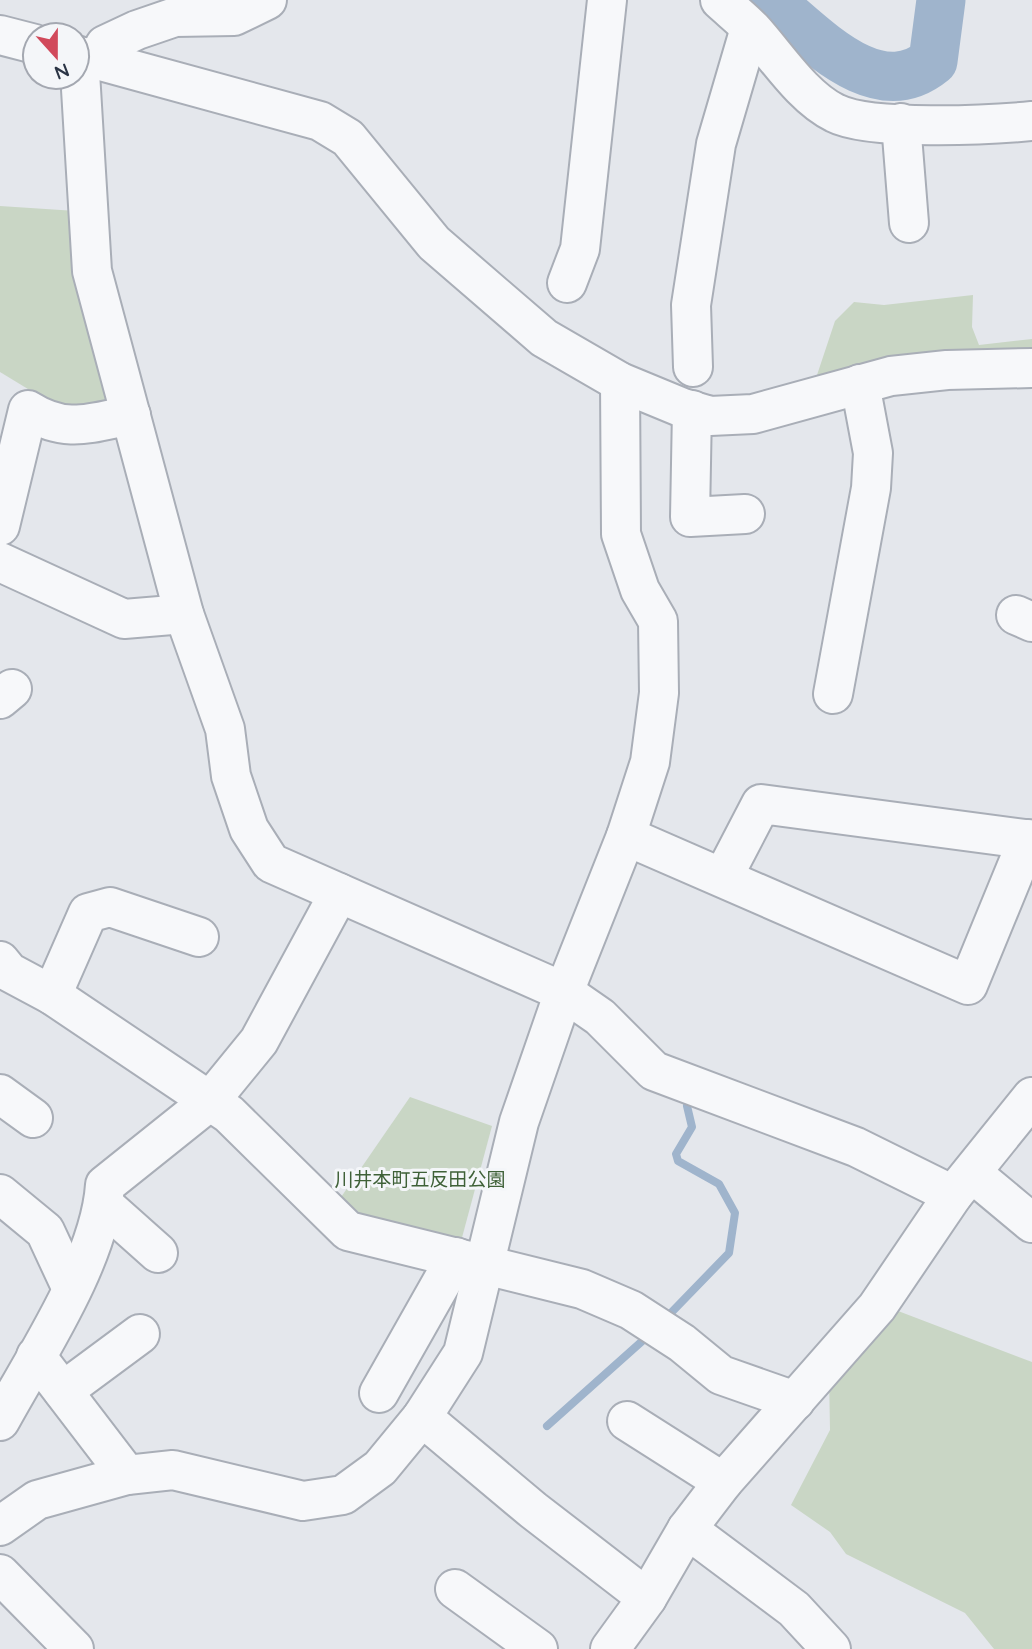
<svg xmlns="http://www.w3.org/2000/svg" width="1032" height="1649" font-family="Quicksand,'Noto Sans JP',sans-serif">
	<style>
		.green { fill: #c9d6c5 }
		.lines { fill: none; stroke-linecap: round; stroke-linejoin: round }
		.stream { stroke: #9fb4cc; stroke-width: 8 }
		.river { stroke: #9fb4cc; stroke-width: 49 }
		.minor-casing { stroke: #a9aeb7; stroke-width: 42 }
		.minor { stroke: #f7f8fa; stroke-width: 38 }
		.labels { text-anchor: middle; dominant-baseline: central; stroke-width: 6; stroke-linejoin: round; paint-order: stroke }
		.park-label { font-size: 19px; fill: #3f6138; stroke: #f4f6f9 }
	</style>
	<rect width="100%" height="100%" fill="#e4e7ec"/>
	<g class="green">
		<polygon points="0,206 76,211 121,407 74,417 0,372"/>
		<polygon points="973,295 972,327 979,345 1032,339 1032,353 816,378 835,321 854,302 884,305"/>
		<polygon points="410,1097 492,1126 460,1245 345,1219 337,1203"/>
		<polygon points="885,1306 1032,1362 1032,1649 994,1649 965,1613 846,1554 830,1532 791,1505 830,1430 829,1375"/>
	</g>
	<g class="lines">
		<g class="stream">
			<polyline points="666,1318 729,1253 735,1213 719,1184 678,1161 676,1154 692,1127 687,1106"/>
			<polyline points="547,1426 649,1335"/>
		</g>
		<path class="river" d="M 775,0 L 776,6 C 818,41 878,106 933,61 L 941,0"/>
		<defs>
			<g id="minor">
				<path d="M 720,0 C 731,10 742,19 752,29 C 776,55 802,97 835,113 C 870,131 990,125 1032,121"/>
				<polyline points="0,35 35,44"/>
				<polyline points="79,56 92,271 184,614 225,729 231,776 249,829 271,863 564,992 600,1017 654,1071 856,1147 953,1195"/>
				<polyline points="79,56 97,60 105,45 137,30 175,17 234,16 267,0"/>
				<polyline points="97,60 320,121 348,138 434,243 544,338 620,382 683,408 710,416 753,414 891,376 947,370 1032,368"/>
				<polyline points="901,123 909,223"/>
				<polyline points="567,283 580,249 607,0"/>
				<polyline points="693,367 691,305 716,144 750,28"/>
				<polyline points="692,410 690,517 745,514"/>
				<path d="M 0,526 L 28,410 C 66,434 90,423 131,415"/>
				<polyline points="0,562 124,619 184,614"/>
				<polyline points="1016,615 1032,622"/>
				<polyline points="833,694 871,488 873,453 860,384"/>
				<polyline points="0,699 12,689"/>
				<polyline points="626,836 968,985 1028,839"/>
				<polyline points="723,877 761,804 1032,840"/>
				<polyline points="0,961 9,972 52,995 229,1114 348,1231 582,1289 631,1310 682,1343 721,1375 795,1401"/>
				<polyline points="52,995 88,913 110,907 199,937"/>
				<polyline points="0,1094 33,1118"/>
				<polyline points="972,1173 1032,1223"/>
				<polyline points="0,1194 45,1231 72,1289"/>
				<polyline points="103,1204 158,1253"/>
				<polyline points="36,1356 127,1475"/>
				<polyline points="63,1391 140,1334"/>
				<polyline points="379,1393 456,1257"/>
				<polyline points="422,1417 533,1510 647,1598"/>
				<path d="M 0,1421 C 36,1355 100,1260 105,1185 L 210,1101 L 259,1041 L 339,893"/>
				<polyline points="627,1421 723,1482"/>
				<polyline points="0,1526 37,1500 127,1475 173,1470 303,1501 343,1495 380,1468 422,1417 463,1353 519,1122 564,992 626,836 650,762 659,693 658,621 640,590 621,534 620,382"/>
				<polyline points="687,1529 794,1609 831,1649"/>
				<polyline points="0,1574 74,1649"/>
				<polyline points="455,1589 538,1649"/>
				<polyline points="610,1649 647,1598 687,1529 723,1482 877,1307 953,1195 1032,1097"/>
			</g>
		</defs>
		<use href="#minor" class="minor-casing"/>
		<use href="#minor" class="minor"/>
	</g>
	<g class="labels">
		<g class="park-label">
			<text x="420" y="1179">川井本町五反田公園</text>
		</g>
	</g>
	<g transform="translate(56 56) rotate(159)"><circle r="33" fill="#f4f6f9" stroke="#a4a8b1" stroke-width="2"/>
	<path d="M0-5L12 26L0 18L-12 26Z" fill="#d1495b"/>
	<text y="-10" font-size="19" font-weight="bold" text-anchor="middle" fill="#2b3445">N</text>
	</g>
</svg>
